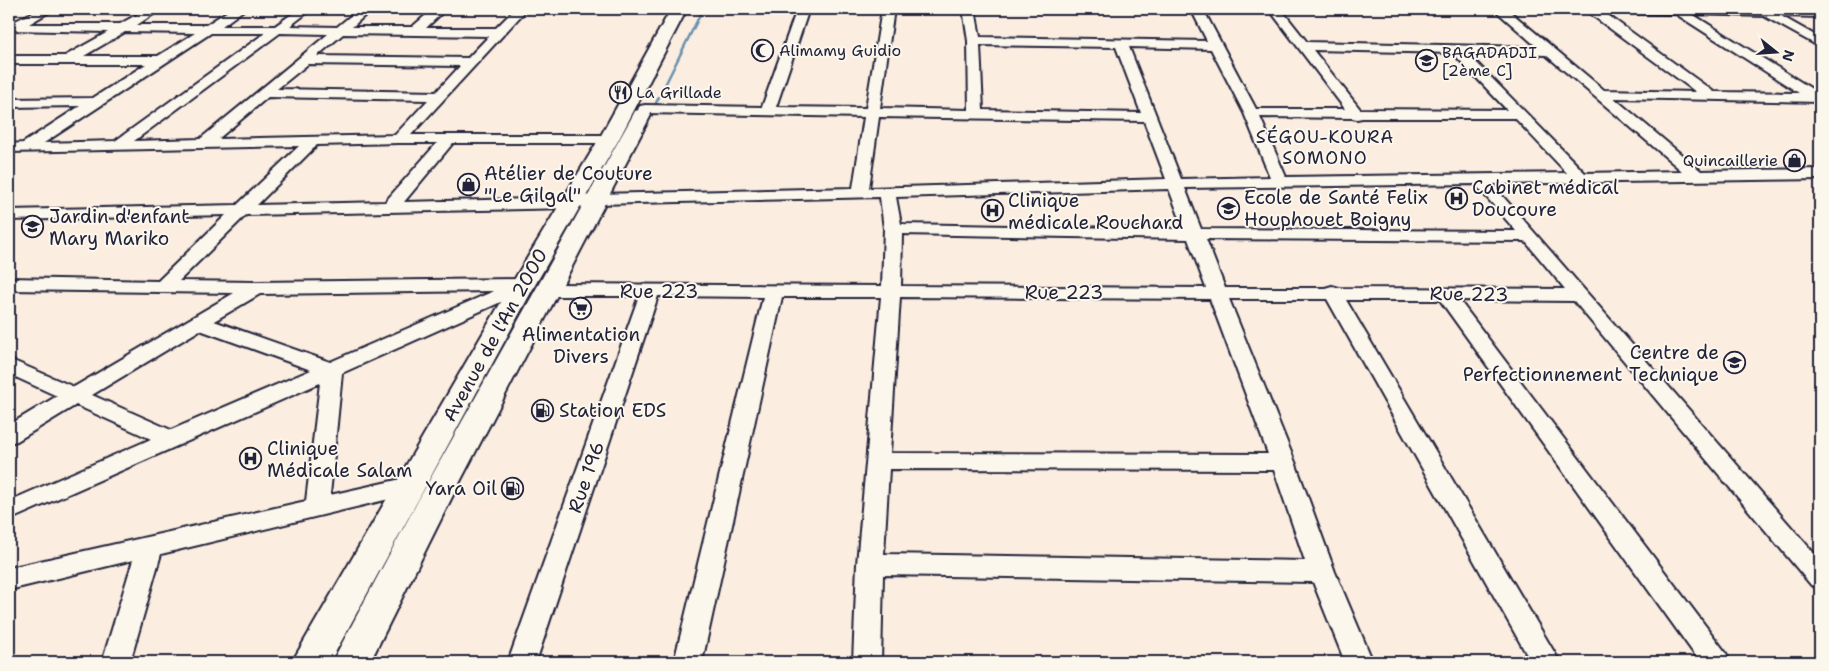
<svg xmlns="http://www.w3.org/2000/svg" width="1829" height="671" font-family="'Shantell Sans',sans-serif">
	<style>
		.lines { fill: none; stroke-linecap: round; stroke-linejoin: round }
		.stream { stroke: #6791ac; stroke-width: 2.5 }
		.minor-casing { stroke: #22223b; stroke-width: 4 }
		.major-casing { stroke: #22223b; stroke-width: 4 }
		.minor { fill: #fbf7ec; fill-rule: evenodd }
		.major { fill: #fbf7ec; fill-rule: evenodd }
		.labels { text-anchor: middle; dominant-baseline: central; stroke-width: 4; stroke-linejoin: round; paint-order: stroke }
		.far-poi-label { font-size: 16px; fill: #22223b; stroke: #fbf7ec; text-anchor: start }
		.far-quarter-label { font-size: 18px; letter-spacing: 1px; fill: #22223b; stroke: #fbf7ec }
		.poi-label { font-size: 19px; fill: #22223b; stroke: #fbf7ec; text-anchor: start }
		.street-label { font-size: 19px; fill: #22223b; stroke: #fbf7ec }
	</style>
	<rect width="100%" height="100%" fill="#fbede0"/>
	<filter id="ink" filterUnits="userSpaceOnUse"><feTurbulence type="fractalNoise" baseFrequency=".02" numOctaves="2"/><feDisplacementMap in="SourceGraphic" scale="10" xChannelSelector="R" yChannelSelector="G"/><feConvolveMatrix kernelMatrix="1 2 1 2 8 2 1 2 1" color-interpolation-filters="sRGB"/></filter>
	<g filter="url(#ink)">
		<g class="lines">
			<polyline class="stream" points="653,109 703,9"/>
			<defs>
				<path id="minor" d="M 40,9 L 54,9 L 29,24 L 120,24 L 147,9 L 161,9 L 137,25 L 206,25 L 231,9 L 245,9 L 222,26 L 275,26 L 299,9 L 312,9 L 290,26 L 337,27 L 359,9 L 372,9 L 352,27 L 412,27 L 433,9 L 446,9 L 426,28 L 496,28 L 515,9 L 527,9 L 411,135 L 609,135 L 614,136 L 616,139 L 614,142 L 609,143 L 453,143 L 404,202 L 570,198 L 598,194 L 853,188 L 864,117 L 645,113 L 640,112 L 638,109 L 640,106 L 645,105 L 762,107 L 797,9 L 809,9 L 776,107 L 866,108 L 882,9 L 894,9 L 880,108 L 969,110 L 968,41 L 963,9 L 975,9 L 980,37 L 1207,41 L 1191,9 L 1203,9 L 1256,109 L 1345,109 L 1269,9 L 1281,9 L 1307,42 L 1537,47 L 1494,9 L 1507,9 L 1604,90 L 1696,92 L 1589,13 L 1582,11 L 1580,9 L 1820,10 L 1820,17 L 1781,16 L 1820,38 L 1820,47 L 1764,16 L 1692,14 L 1820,94 L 1820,102 L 1614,98 L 1701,171 L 1820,169 L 1820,179 L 1492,184 L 1820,560 L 1820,589 L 1811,585 L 1574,301 L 1459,300 L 1726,653 L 1730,662 L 1700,662 L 1440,300 L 1346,300 L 1560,662 L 1531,662 L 1327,299 L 1229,299 L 1295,462 L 1335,572 L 1373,662 L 1345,662 L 1313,582 L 883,575 L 881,662 L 853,662 L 857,564 L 881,297 L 782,297 L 702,662 L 674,662 L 763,297 L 658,296 L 536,662 L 508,662 L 639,296 L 549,296 L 542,294 L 540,290 L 542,286 L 549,284 L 882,286 L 884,229 L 880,197 L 598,204 L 570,208 L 246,215 L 179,281 L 256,282 L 523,279 L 530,281 L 532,285 L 530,289 L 342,373 L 330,495 L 410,477 L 418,480 L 422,486 L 418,492 L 161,554 L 130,662 L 102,662 L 133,560 L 9,590 L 9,568 L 306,501 L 320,383 L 9,520 L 9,501 L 151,439 L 76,405 L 17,441 L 9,443 L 9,425 L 57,396 L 9,374 L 9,359 L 74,387 L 234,293 L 9,290 L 9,278 L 158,281 L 226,215 L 9,220 L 9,210 L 237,205 L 299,146 L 9,152 L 9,144 L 23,143 L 80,106 L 9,107 L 9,99 L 93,98 L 146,64 L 9,64 L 9,56 L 65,56 L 108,32 L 9,30 L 9,24 ZM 1605,13 L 1676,14 L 1799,93 L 1714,92 ZM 125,32 L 195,33 L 158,56 L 84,56 ZM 211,33 L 265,33 L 115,141 L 44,143 ZM 280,33 L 328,34 L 200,139 L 134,141 ZM 343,34 L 489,36 L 468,58 L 317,56 ZM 980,45 L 1116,47 L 1141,113 L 983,110 ZM 1129,47 L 1211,49 L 1244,113 L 1270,177 L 1181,179 ZM 1313,50 L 1453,53 L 1507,110 L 1360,109 ZM 1467,53 L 1546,55 L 1682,171 L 1585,173 ZM 308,64 L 460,66 L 436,92 L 277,89 ZM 268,97 L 428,100 L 395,135 L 218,139 ZM 879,117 L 1144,121 L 1166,179 L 869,188 ZM 1260,117 L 1352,118 L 1357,119 L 1362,118 L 1515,118 L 1567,173 L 1286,177 ZM 399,143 L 437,143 L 385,202 L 257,205 L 317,145 ZM 1475,184 L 1516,231 L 1201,229 L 1185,188 ZM 1169,189 L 1184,229 L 901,224 L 896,197 ZM 902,234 L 1188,239 L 1206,288 L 901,286 ZM 1206,239 L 1525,241 L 1565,289 L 1339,288 L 1332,286 L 1325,288 L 1225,288 ZM 494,291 L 330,362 L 214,321 L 260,294 ZM 900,297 L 1210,299 L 1268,454 L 890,453 ZM 200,330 L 311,370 L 171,430 L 92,395 ZM 889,469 L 1274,470 L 1305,561 L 884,554 Z"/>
				<g id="major">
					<polygon points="671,9 687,9 619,139 535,285 330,662 292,662 511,285 599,139"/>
					<polygon points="642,109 649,111 651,115 452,497 370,662 332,662 420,497 633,115 635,111"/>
				</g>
			</defs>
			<use href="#minor" class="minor-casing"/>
			<use href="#major" class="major-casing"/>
			<use href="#minor" class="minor"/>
			<use href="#major" class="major"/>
		</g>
	</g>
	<defs>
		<symbol id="mosque-ring" viewBox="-11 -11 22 22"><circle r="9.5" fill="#fbf7ec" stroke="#22223b" stroke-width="1.5"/><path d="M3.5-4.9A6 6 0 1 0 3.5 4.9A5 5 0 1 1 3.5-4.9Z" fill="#22223b"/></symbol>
		<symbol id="school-ring" viewBox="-11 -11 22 22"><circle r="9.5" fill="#fbf7ec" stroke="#22223b" stroke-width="1.5"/><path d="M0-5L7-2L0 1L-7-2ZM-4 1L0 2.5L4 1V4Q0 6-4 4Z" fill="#22223b"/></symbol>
		<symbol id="restaurant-ring" viewBox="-11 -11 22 22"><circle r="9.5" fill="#fbf7ec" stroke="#22223b" stroke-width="1.5"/><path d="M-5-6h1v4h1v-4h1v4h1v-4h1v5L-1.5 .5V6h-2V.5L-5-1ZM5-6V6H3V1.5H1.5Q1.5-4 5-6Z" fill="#22223b"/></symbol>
		<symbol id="shop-ring" viewBox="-11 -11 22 22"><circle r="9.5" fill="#fbf7ec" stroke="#22223b" stroke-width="1.5"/><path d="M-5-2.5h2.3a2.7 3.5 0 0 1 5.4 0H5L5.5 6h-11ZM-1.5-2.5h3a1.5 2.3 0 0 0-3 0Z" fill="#22223b"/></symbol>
		<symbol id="hospital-ring" viewBox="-11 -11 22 22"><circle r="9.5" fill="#fbf7ec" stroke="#22223b" stroke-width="1.5"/><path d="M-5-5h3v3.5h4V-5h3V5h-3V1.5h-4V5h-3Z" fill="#22223b"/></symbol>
		<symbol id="supermarket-ring" viewBox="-11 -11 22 22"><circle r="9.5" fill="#fbf7ec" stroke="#22223b" stroke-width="1.5"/><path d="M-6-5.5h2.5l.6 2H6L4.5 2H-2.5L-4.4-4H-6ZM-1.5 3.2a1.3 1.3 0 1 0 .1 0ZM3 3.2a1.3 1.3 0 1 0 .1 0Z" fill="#22223b"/></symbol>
		<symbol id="fuel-ring" viewBox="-11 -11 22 22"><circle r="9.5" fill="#fbf7ec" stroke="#22223b" stroke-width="1.5"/><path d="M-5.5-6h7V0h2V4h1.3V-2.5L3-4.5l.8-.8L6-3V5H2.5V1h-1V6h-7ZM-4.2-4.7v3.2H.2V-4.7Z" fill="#22223b"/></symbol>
	</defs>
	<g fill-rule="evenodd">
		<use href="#mosque-ring" x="750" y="38" width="25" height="25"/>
		<use href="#school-ring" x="1414" y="48" width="25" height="25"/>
		<use href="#restaurant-ring" x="608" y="80" width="25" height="25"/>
		<use href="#shop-ring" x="1782" y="148" width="25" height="25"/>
		<use href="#shop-ring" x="456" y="172" width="25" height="25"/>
		<use href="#hospital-ring" x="1444" y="186" width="25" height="25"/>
		<use href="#school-ring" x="1216" y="196" width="25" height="25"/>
		<use href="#hospital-ring" x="980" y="198" width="25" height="25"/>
		<use href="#school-ring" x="20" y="214" width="25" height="25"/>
		<use href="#supermarket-ring" x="568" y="296" width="25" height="25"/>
		<use href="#school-ring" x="1722" y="350" width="25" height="25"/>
		<use href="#fuel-ring" x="530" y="398" width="25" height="25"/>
		<use href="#hospital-ring" x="238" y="446" width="25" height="25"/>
		<use href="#fuel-ring" x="500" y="476" width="25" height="25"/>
	</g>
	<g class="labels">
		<g class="far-poi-label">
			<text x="779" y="50">Alimamy Guidio</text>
			<text x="1442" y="52">BAGADADJI<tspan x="1442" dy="18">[2ème C]</tspan></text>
			<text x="636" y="92">La Grillade</text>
			<text x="1778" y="160" text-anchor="end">Quincaillerie</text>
		</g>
		<g class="far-quarter-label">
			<text x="1325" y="137">SÉGOU-KOURA<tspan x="1325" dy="21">SOMONO</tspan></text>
		</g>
		<g class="poi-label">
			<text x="484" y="173">Atélier de Couture<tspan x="484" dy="22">"Le Gilgal"</tspan></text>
			<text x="1472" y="187">Cabinet médical<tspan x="1472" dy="22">Doucoure</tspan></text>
			<text x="1244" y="197">Ecole de Santé Felix<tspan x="1244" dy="22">Houphouet Boigny</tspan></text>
			<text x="1008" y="200">Clinique<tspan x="1008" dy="22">médicale Rouchard</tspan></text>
			<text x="49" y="216">Jardin d'enfant<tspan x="49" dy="22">Mary Mariko</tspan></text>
			<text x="581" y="334" text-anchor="middle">Alimentation<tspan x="581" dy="22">Divers</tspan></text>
			<text x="1719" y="352" text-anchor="end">Centre de<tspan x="1719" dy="22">Perfectionnement Technique</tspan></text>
			<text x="559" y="410">Station EDS</text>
			<text x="267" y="448">Clinique<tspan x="267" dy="22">Médicale Salam</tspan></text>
			<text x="497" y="488" text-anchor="end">Yara Oil</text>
		</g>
		<g class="street-label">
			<text x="659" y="291">Rue 223</text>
			<text x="1064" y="292">Rue 223</text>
			<text transform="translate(1469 294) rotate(1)">Rue 223</text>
			<text transform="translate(495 335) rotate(-61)">Avenue de l'An 2000</text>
			<text transform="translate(586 477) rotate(-71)">Rue 196</text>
		</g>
	</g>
	<rect width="1829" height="671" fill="none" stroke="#fbf7ec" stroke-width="30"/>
	<rect x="15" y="15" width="1799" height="641" fill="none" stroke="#22223b" stroke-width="2" filter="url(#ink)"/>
	<g transform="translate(1776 52) rotate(107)" stroke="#fbf7ec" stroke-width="4" paint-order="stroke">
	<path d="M0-4L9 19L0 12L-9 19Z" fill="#22223b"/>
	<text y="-8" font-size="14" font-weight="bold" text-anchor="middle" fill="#22223b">N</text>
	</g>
</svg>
